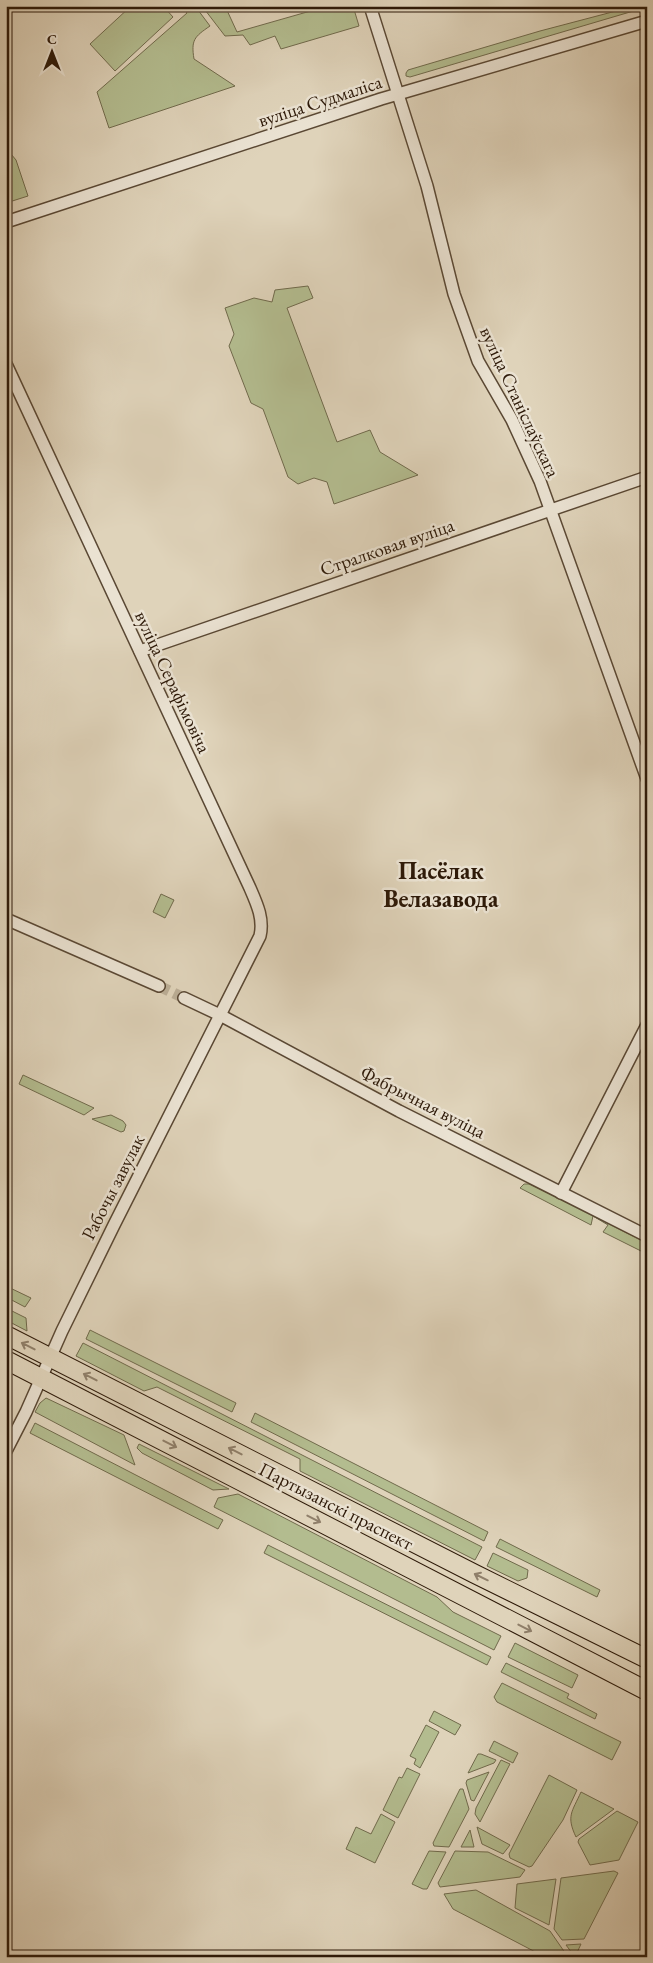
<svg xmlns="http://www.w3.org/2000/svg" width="653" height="1963" font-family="'EB Garamond',serif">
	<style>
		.green { fill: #b3bc8f; stroke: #706a4c }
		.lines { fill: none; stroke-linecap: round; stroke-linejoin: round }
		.street-tunnel { stroke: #bbae96; stroke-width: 11; stroke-dasharray: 11 5.5; stroke-linecap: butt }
		.street-casing { stroke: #5a4834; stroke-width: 14 }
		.primary-casing { stroke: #2d1908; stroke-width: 20 }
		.street { stroke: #eae2d2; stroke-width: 11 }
		.primary { stroke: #dfd3ba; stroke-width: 18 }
		.oneway { stroke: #8f7f6a }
		.labels { text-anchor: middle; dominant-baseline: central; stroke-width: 5; stroke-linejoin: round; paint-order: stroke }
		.street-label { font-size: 19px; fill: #2d1908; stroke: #eae2d2 }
		.district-label { font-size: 24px; font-weight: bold; fill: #2d1908; stroke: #eae2d2 }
	</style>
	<rect width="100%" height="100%" fill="#dfd3ba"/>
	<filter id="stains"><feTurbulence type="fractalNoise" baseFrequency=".004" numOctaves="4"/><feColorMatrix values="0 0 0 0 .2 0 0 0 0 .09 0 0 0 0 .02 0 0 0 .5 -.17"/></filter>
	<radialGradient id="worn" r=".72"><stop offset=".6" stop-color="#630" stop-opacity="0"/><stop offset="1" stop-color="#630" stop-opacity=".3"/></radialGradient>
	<g class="green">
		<polygon points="131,6 163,6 173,17 115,71 90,44"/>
		<path d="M 182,6 L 195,6 L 210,26 C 194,37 191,40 194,59 L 235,86 L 109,128 L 97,92 L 187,13 Z"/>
		<polygon points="202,6 225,6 237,32 328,6 353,6 359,26 281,49 275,36 250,45 243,35 225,36"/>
		<polygon points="635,6 647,7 410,77 406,76 406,73 408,70 540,31"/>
		<polygon points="6,148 16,160 28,196 6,203"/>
		<polygon points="308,286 313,298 287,308 337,442 370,430 380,452 418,475 334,504 327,482 314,478 298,484 288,477 263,409 251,403 229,346 234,334 225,308 254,298 272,302 275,290"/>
		<polygon points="161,894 174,900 165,918 153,912"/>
		<polygon points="23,1075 94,1108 84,1115 19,1084"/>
		<polygon points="111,1115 123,1121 126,1125 124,1131 121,1132 92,1119"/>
		<polygon points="524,1184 529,1184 647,1243 647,1254 603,1232 608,1225 593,1216 591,1225 520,1188"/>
		<polygon points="6,1286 31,1298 25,1307 6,1297"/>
		<polygon points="6,1308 26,1318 27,1331 6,1320"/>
		<polygon points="90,1330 236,1403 232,1412 86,1339"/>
		<polygon points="83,1343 482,1547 475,1560 300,1471 300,1459 157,1387 144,1391 76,1356"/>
		<polygon points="46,1398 124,1435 135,1465 35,1412 40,1403"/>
		<polygon points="255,1413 488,1532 484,1541 251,1422"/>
		<polygon points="35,1423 223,1520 218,1529 30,1433"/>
		<polygon points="139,1444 229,1489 213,1490 142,1453 137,1448"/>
		<polygon points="238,1494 437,1597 453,1612 501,1636 494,1650 214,1507 218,1498"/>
		<polygon points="500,1539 600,1590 597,1597 496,1547"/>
		<polygon points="268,1545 491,1657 487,1665 264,1553"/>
		<polygon points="493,1553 528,1570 527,1578 518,1581 487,1566"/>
		<polygon points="515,1643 578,1675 572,1688 508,1657"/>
		<polygon points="506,1663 569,1694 567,1698 597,1714 595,1719 501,1672"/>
		<polygon points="502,1683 621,1742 612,1760 497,1702 494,1697"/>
		<polygon points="434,1711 461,1725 455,1735 429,1721"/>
		<polygon points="426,1725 439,1732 420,1768 414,1764 416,1759 410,1756"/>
		<polygon points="494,1741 518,1753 513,1763 489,1751"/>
		<polygon points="478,1754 481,1754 496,1760 494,1763 468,1773"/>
		<polygon points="501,1760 510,1764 480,1822 475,1814 476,1808"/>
		<polygon points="407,1768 420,1774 398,1818 383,1810 399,1777 402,1778"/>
		<polygon points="489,1772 474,1801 471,1800 466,1783 467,1780"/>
		<polygon points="549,1775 577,1790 563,1820 532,1866 529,1867 510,1858 509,1854"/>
		<polygon points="460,1789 463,1789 469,1809 449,1847 434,1846 433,1843"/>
		<path d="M 581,1792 L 614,1809 L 576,1837 C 566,1816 572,1812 581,1792 Z"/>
		<polygon points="617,1811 638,1822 619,1860 590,1865 578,1842 579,1839"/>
		<polygon points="381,1814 395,1822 375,1863 346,1849 356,1827 371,1834"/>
		<polygon points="477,1827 510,1845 503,1854 482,1844"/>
		<polygon points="470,1830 474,1847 461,1847"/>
		<polygon points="429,1851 446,1852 427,1889 423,1889 412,1884"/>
		<polygon points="455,1851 488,1852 525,1870 520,1877 440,1887 438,1883"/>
		<polygon points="614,1871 618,1873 584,1939 562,1940 554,1929 561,1878"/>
		<polygon points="556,1879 549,1925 515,1908 517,1884"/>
		<polygon points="476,1890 550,1931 568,1957 545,1957 453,1909 444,1894"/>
		<polygon points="581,1944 575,1957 566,1945"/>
	</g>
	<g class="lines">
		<polyline class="street-tunnel" points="159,986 184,998"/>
		<defs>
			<g id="street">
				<polyline points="370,6 427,186 454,294 478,361 512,420 540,481 647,779"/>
				<polyline points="6,222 381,99 647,21"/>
				<path d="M 6,364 L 250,888 C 257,904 264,919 260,936 L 114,1225 L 62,1331 L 26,1412 L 6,1451"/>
				<polyline points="140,651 647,477"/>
				<polyline points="6,919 159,986"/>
				<polyline points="184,998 220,1015 399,1111 647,1236"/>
				<polyline points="561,1193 647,1025"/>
			</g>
			<g id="primary">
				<polyline points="6,1335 475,1574 647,1659"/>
				<polyline points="6,1360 647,1691"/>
			</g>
		</defs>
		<use href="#street" class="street-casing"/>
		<use href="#primary" class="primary-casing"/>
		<use href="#street" class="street"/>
		<use href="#primary" class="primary"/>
	</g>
	<defs><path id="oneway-shaft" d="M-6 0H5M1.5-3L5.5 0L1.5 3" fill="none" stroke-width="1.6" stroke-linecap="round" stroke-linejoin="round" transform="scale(1.25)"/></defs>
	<g class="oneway">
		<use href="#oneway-shaft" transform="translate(28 1346) rotate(-153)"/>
		<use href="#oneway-shaft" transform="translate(90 1377) rotate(-153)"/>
		<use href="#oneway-shaft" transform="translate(170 1444) rotate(27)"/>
		<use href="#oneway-shaft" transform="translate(235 1451) rotate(-153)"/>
		<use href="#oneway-shaft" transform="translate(314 1519) rotate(27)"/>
		<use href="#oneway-shaft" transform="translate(481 1577) rotate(-154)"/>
		<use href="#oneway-shaft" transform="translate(525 1628) rotate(27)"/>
	</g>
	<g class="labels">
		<g class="street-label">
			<text transform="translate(320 101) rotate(-18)">вуліца Судмаліса</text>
			<text transform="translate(520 402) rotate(65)">вуліца Станіслаўскага</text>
			<text transform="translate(387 547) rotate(-19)">Стралковая вуліца</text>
			<text transform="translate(173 682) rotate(65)">вуліца Серафімовіча</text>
			<text transform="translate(423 1102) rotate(27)">Фабрычная вуліца</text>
			<text transform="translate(113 1187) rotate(-63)">Рабочы завулак</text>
			<text transform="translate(336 1506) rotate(27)">Партызанскі праспект</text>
		</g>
		<g class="district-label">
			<text x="441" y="870">Пасёлак<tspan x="441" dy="28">Велазавода</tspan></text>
		</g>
	</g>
	<rect width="653" height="1963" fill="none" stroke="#dfd3ba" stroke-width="25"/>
	<rect x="8" y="8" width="638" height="1948" fill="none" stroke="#2d1908" stroke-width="2.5"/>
	<rect x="12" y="12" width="628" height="1938" fill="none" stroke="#2d1908"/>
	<g transform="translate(52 52)" stroke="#eae2d2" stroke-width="4" paint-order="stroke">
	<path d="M0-4L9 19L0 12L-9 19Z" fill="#2d1908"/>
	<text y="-8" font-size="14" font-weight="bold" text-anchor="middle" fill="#2d1908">С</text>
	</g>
	<rect width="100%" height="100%" filter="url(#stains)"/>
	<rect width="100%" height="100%" fill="url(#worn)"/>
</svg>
